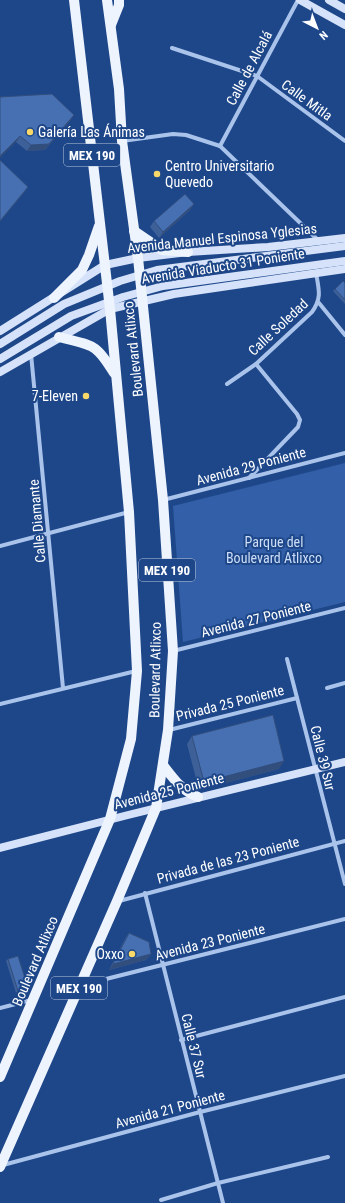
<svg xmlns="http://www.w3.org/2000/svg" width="345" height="1203" font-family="'Roboto Condensed',sans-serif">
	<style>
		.green { fill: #325fa7 }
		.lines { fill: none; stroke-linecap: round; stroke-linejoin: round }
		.minor { stroke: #a9c3eb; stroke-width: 4 }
		.secondary { stroke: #d5e2f9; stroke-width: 8 }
		.primary { stroke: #eef4fe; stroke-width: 10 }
		.wall { fill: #3d6099 }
		.shaded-wall { fill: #324e7d }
		.building { fill: #4770b2; stroke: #324e7d }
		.poi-dot { fill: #fad969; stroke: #1e478a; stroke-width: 1.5 }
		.labels { text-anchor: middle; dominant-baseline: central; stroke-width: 4; stroke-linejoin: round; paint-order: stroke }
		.shield { fill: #1e478a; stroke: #bcc8dc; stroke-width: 1 }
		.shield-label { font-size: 13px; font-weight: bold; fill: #fff }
		.street-label { font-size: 14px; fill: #fff; stroke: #1e478a }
		.poi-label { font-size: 14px; fill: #fff; stroke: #1e478a; text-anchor: start }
		.park-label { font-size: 14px; fill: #cfdff8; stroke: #1e478a }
	</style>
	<rect width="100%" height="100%" fill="#1e478a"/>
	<polygon class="green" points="345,463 345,602 183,642 173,506"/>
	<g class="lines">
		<g class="minor">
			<polyline points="172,48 257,76 345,141"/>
			<polyline points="122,141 173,134 186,135 220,146 319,241"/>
			<polyline points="220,146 298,0"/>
			<polyline points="319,303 345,335"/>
			<polyline points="31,354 63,688"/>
			<path d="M 227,384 L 256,364 L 312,312 C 322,298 319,290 316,273"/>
			<polyline points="249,478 298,427 300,420 297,414 256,364"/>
			<polyline points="163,500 345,453"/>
			<polyline points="0,546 129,512"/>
			<polyline points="173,651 345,608"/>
			<polyline points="287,659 345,884"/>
			<polyline points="327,688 345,683"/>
			<polyline points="0,704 136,671"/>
			<polyline points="169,730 297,698"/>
			<polyline points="145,893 223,1203"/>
			<polyline points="119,901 345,841"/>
			<polyline points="82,985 345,919"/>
			<polyline points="0,1008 31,1000"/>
			<polyline points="181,1040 345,997"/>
			<polyline points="3,1165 200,1112 345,1076"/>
			<polyline points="161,1200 218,1183 328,1157"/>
		</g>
		<g class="secondary">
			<polyline points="300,0 345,25"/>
			<polyline points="329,0 345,9"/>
			<polyline points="0,331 105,265 138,258 188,252 268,247 345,238"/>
			<polyline points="0,344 64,304 120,281 157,270 345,246"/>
			<polyline points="0,359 71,316 123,297 163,286 345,261"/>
			<polyline points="0,372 110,309 174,294 345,269"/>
			<polyline points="0,848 128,815 345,762"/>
		</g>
		<g class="primary">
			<polyline points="111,25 119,5 119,0"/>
			<polyline points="134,231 162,250 188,252"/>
			<polyline points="54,298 82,270 89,255 99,226"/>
			<path d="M 59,337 C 93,346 95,342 114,373"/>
			<path d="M 163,765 C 173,778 182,791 198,797"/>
			<polyline points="0,1077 110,819 131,739 137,671 129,512 110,309 74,0"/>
			<polyline points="0,1167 117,901 156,808 168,730 173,651 163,500 138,258 122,141 119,89 107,0"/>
		</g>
	</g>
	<g class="wall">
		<polygon points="0,97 70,121 45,150 27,151 16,142"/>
		<polygon points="194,204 190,210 159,238 150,227 154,221"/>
		<polygon points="345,283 345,304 333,291 335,289"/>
		<polygon points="192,736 279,769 199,790 187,744"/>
		<polygon points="129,933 151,954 146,960 109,970 125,939"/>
		<polygon points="8,959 28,988 27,990 16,993 6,961"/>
	</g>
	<g class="shaded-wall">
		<polygon points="74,115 70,121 45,150 27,151 31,145"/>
		<polygon points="20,136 16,142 0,158 0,156"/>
		<polygon points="28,187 24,193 0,222 0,221"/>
		<polygon points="194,204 190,210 159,238 163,232"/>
		<polygon points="284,761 279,769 199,790 204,782"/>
		<polygon points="151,954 146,960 109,970 113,964"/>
		<polygon points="28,988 27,990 16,993 18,991"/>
	</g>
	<g class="building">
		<polygon points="52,94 74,115 49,144 31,145 20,136 0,156 0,97"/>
		<polygon points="0,160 28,187 0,221"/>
		<polygon points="185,194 194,204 163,232 154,221"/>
		<polygon points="343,281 345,283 345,300 335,289"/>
		<polygon points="273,715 284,761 204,782 192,736"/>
		<polygon points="129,933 149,942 151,954 113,964"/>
		<polygon points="18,956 28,988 18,991 8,959"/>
	</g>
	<g class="poi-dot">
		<circle cx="30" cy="132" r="4"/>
		<circle cx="157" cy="174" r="4"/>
		<circle cx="86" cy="396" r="4"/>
		<circle cx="132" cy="954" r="4"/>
	</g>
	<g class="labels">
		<g class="shield">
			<rect x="64" y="144" width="56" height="22" rx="3"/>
			<rect x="139" y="559" width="56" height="22" rx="3"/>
			<rect x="51" y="977" width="56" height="22" rx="3"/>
		</g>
		<g class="shield-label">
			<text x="92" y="155">MEX 190</text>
			<text x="167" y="570">MEX 190</text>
			<text x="79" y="988">MEX 190</text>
		</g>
		<g class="street-label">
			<text transform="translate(249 68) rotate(-62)">Calle de Alcalá</text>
			<text transform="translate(307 100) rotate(36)">Calle Mitla</text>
			<text transform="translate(222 238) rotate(-6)">Avenida Manuel Espinosa Yglesias</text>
			<text transform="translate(223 266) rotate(-9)">Avenida Viaducto 31 Poniente</text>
			<text transform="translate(278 327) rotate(-43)">Calle Soledad</text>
			<text transform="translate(133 349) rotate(-96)">Boulevard Atlixco</text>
			<text transform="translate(251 466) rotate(-15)">Avenida 29 Poniente</text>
			<text transform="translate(37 521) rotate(-95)">Calle Diamante</text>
			<text transform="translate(256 619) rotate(-14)">Avenida 27 Poniente</text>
			<text transform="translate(155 670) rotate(-89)">Boulevard Atlixco</text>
			<text transform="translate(230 703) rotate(-14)">Privada 25 Poniente</text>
			<text transform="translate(323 758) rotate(76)">Calle 39 Sur</text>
			<text transform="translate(169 791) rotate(-14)">Avenida 25 Poniente</text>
			<text transform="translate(228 860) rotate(-15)">Privada de las 23 Poniente</text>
			<text transform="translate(210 942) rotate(-14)">Avenida 23 Poniente</text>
			<text transform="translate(35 961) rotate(-67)">Boulevard Atlixco</text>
			<text transform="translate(194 1046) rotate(76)">Calle 37 Sur</text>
			<text transform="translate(170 1109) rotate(-15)">Avenida 21 Poniente</text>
		</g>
		<g class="poi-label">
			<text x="38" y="132">Galería Las Ánimas</text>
			<text x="165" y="166">Centro Universitario<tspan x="165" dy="16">Quevedo</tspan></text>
			<text x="78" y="396" text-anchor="end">7-Eleven</text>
			<text x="124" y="954" text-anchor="end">Oxxo</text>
		</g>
		<g class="park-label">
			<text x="274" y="542">Parque del<tspan x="274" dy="16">Boulevard Atlixco</tspan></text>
		</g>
	</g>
	<g transform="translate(317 28) rotate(138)" stroke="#1e478a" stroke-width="3" paint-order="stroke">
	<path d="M0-3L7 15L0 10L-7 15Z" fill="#ffffff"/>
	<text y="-6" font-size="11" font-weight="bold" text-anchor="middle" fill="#ffffff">N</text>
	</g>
</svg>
